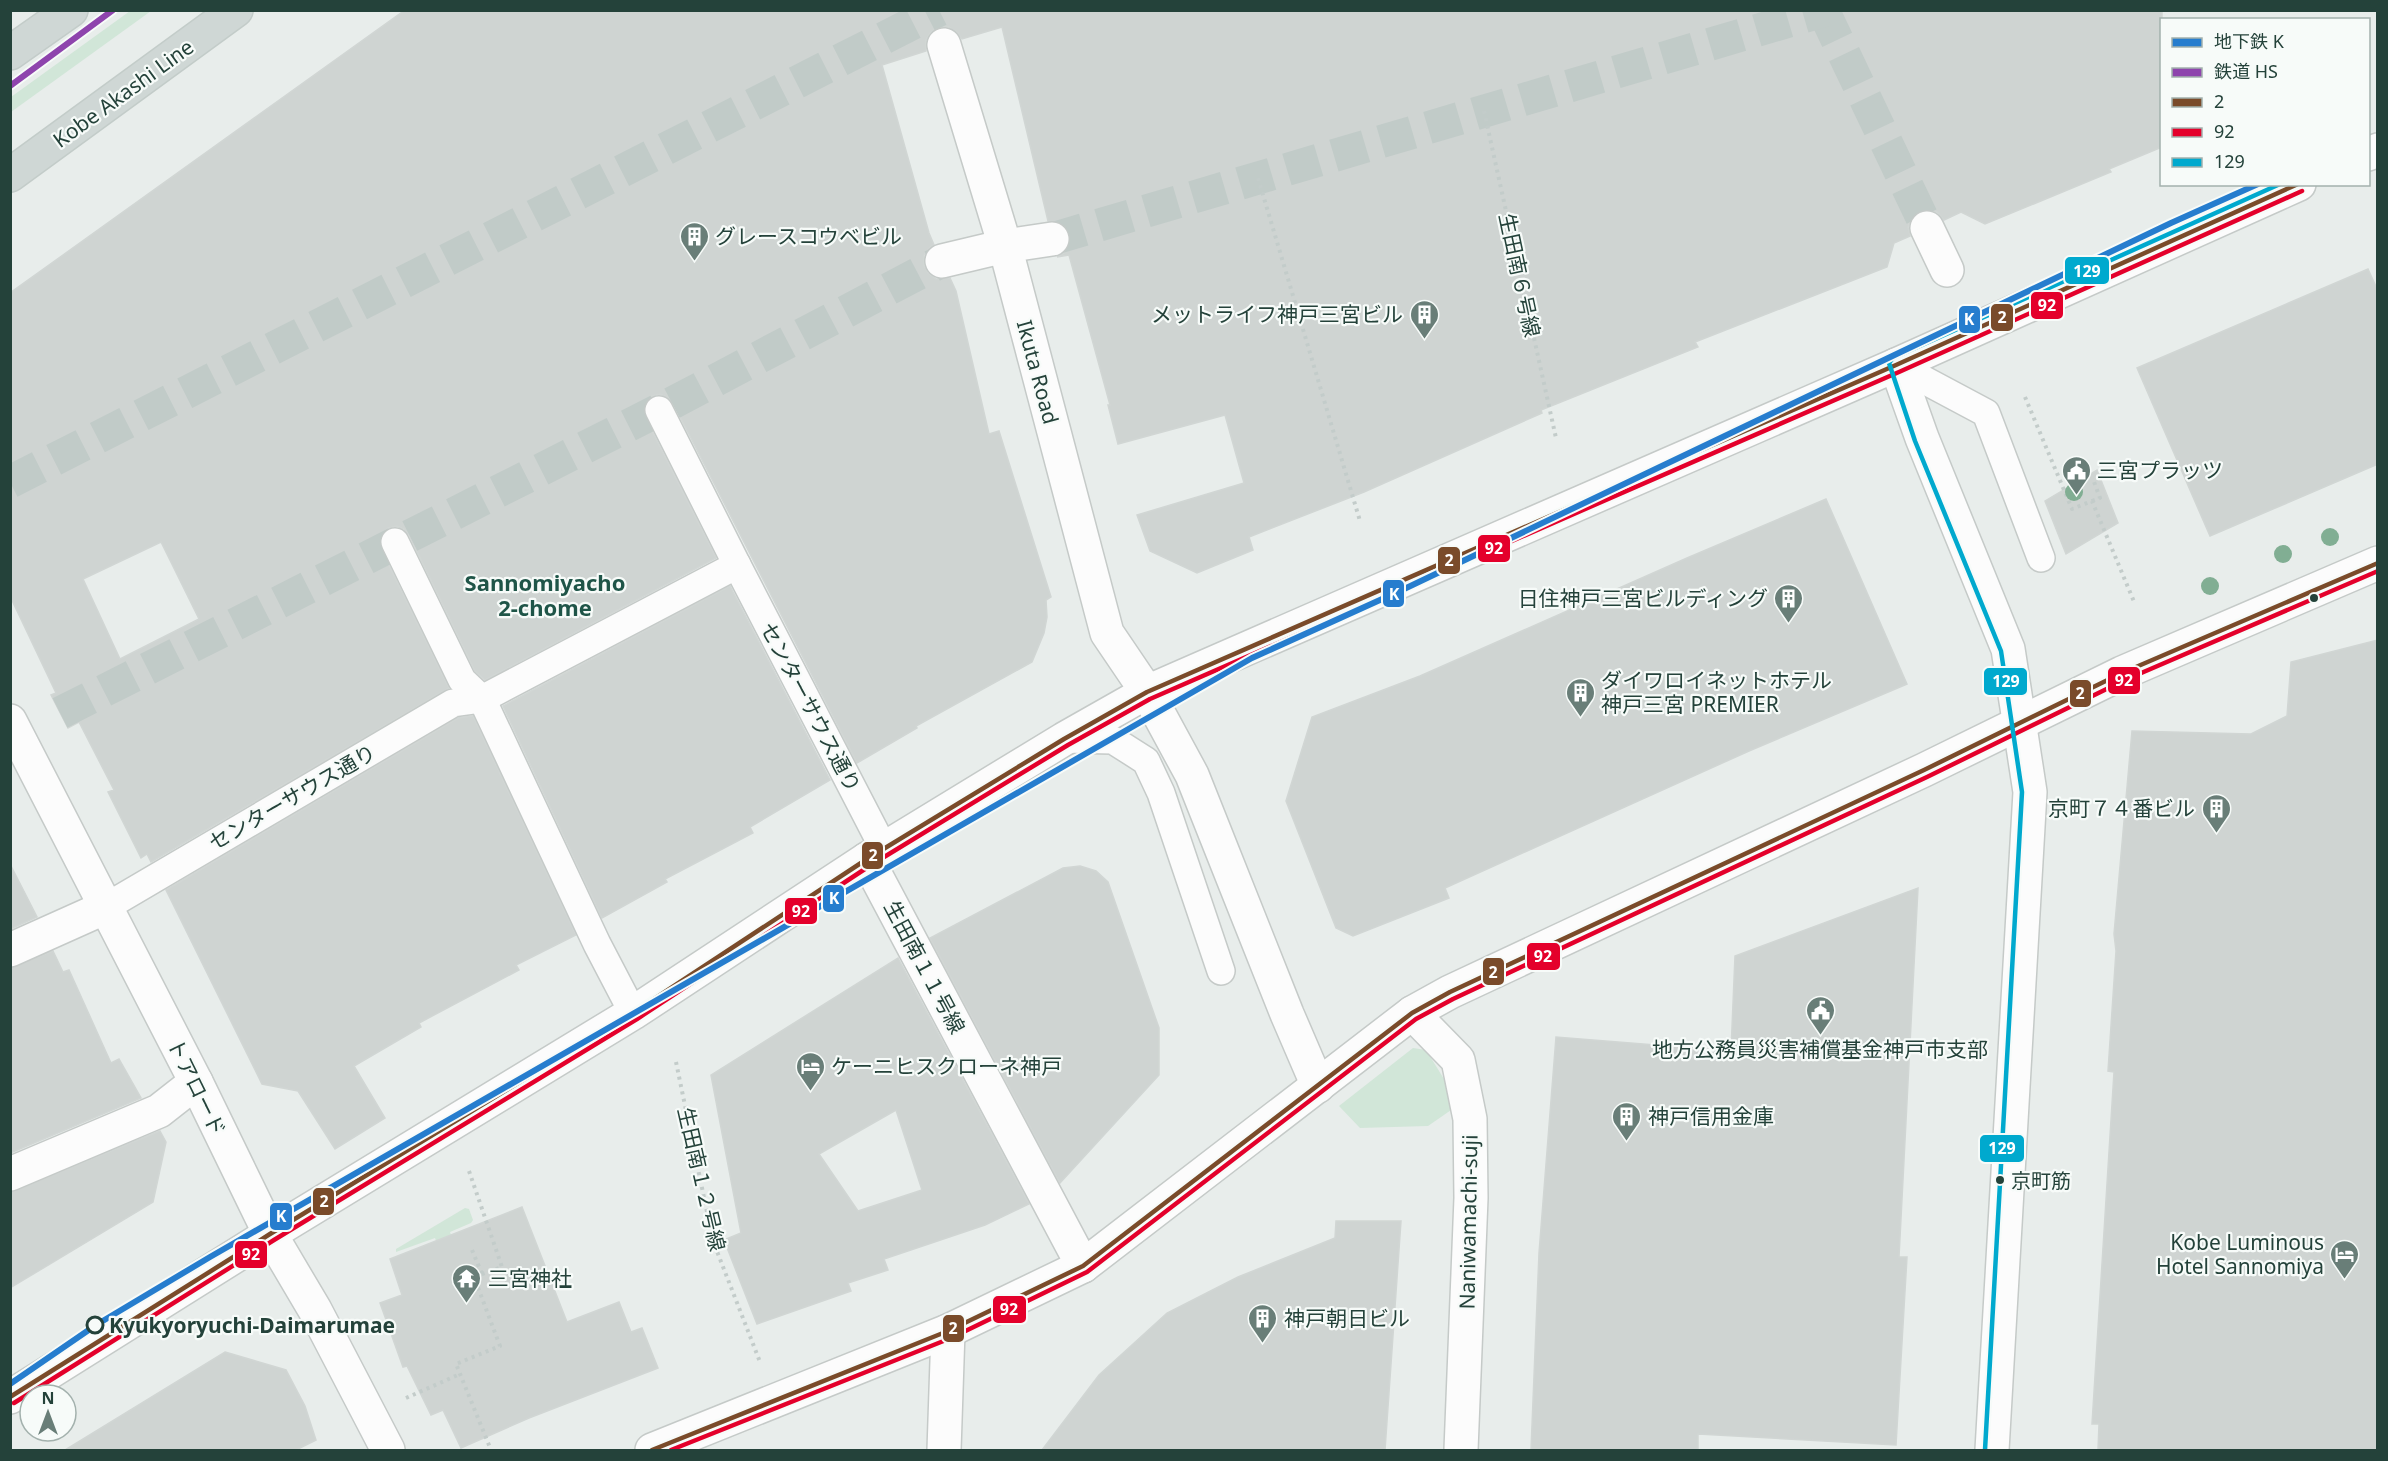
<svg xmlns="http://www.w3.org/2000/svg" width="2388" height="1461" font-family="'Noto Sans','Noto Sans JP',sans-serif">
	<style>
		.green { fill: #d1e6d8 }
		.building { fill: #cfd4d2; stroke: #d1d6d4; stroke-width: 1.5; fill-rule: evenodd }
		.lines { fill: none; stroke-linecap: round; stroke-linejoin: round }
		.pedestrian-tunnel { stroke: #c1cbc8; stroke-width: 33; stroke-dasharray: 33 16; stroke-linecap: butt }
		.service-casing { stroke: #c5cac8; stroke-width: 30 }
		.pedestrian-casing { stroke: #c5cac8; stroke-width: 36 }
		.minor-casing { stroke: #c5cac8; stroke-width: 36 }
		.tertiary-casing { stroke: #c5cac8; stroke-width: 36 }
		.primary-casing { stroke: #c3ccc9; stroke-width: 36 }
		.path { stroke: #c3ccca; stroke-width: 4; stroke-dasharray: 3 4.5; stroke-linecap: butt }
		.service { stroke: #fcfcfc; stroke-width: 27 }
		.pedestrian { stroke: #fcfcfc; stroke-width: 33 }
		.minor { stroke: #fcfcfc; stroke-width: 33 }
		.tertiary { stroke: #fcfcfc; stroke-width: 33 }
		.primary { stroke: #cfd7d5; stroke-width: 33 }
		.bus-1-casing { stroke: #f7fbf9; stroke-width: 9 }
		.bus-2-casing { stroke: #f7fbf9; stroke-width: 9 }
		.bus-3-casing { stroke: #f7fbf9; stroke-width: 9 }
		.bus-1 { stroke: #7a4b2a; stroke-width: 4.5 }
		.bus-2 { stroke: #e4002b; stroke-width: 4.5 }
		.bus-3 { stroke: #00a9ce; stroke-width: 4.5 }
		.rail-1-casing { stroke: #f7fbf9; stroke-width: 10 }
		.rail-1 { stroke: #8e44ad; stroke-width: 6 }
		.metro-1-casing { stroke: #f7fbf9; stroke-width: 10 }
		.metro-1 { stroke: #267dce; stroke-width: 6 }
		.tree { fill: #81ae93 }
		.bus-dot { fill: #24423a; stroke: #f7fbf9; stroke-width: 2 }
		.stop-dot { fill: #f7fbf9; stroke: #24423a; stroke-width: 3 }
		.labels { text-anchor: middle; dominant-baseline: central; stroke-width: 4.5; stroke-linejoin: round; paint-order: stroke }
		.bus-label { font-size: 20px; fill: #24423a; stroke: #f7fbf9; text-anchor: start }
		.street-label { font-size: 21px; fill: #24423a; stroke: #f7fbf9 }
		.poi-label { font-size: 21px; fill: #24423a; stroke: #f7fbf9; text-anchor: start }
		.stop-label { font-size: 21px; font-weight: bold; fill: #24423a; stroke: #f7fbf9; text-anchor: start }
		.neighbourhood-label { font-size: 22px; font-weight: bold; fill: #1f5548; stroke: #f7fbf9 }
		.line-badge { stroke: #f7fbf9; stroke-width: 2 }
		.badge-label { font-size: 16px; text-anchor: middle; font-weight: bold; fill: #fff }
	</style>
	<rect width="100%" height="100%" fill="#e8edeb"/>
	<g class="green">
		<polygon points="130,11 151,11 11,112 11,97"/>
		<polygon points="1413,1048 1426,1050 1444,1079 1454,1108 1428,1126 1360,1128 1339,1106"/>
		<polygon points="465,1208 469,1209 473,1220 471,1223 450,1232 462,1268 448,1274 435,1238 396,1252 396,1249"/>
	</g>
	<g class="building">
		<path d="M 405,10 L 2162,10 L 2162,147 L 2109,169 L 2111,172 L 1985,224 L 1961,212 L 1944,220 L 1937,212 L 1929,209 L 1919,211 L 1911,218 L 1908,227 L 1910,236 L 1894,243 L 1887,267 L 1695,342 L 1698,347 L 1541,410 L 1542,413 L 1364,492 L 1249,537 L 1253,550 L 1197,573 L 1150,551 L 1137,515 L 1244,483 L 1225,415 L 1118,444 L 1108,405 L 1110,405 L 1069,255 L 1057,257 L 1064,253 L 1069,246 L 1070,236 L 1066,227 L 1059,222 L 1048,221 L 1002,27 L 962,39 L 957,32 L 949,27 L 938,27 L 930,33 L 926,40 L 926,51 L 882,65 L 929,233 L 934,245 L 929,248 L 924,255 L 924,266 L 928,273 L 936,279 L 950,278 L 956,291 L 989,434 L 999,431 L 1051,597 L 1046,600 L 1047,617 L 1044,633 L 1032,662 L 916,726 L 917,728 L 857,763 L 673,403 L 667,397 L 660,394 L 652,396 L 646,402 L 643,410 L 645,417 L 716,558 L 485,680 L 475,671 L 409,535 L 404,529 L 397,526 L 388,528 L 382,534 L 379,540 L 381,549 L 449,688 L 151,862 L 147,854 L 141,858 L 108,792 L 114,790 L 79,722 L 68,728 L 51,695 L 56,693 L 10,596 L 10,293 ZM 161,542 L 199,619 L 120,659 L 83,579 Z"/>
		<polygon points="2368,269 2378,291 2378,464 2210,536 2137,368"/>
		<polygon points="2097,470 2118,523 2066,554 2045,501"/>
		<polygon points="1826,499 1907,684 1749,751 1445,888 1449,898 1353,936 1336,928 1286,801 1312,717 1420,676 1687,558"/>
		<polygon points="730,586 830,780 750,827 753,833 665,879 667,882 602,918 503,706"/>
		<polygon points="2378,640 2378,1450 2098,1450 2099,1424 2092,1424 2114,1072 2108,1071 2116,951 2114,934 2132,731 2251,734 2287,716 2291,662"/>
		<polygon points="473,716 576,935 516,965 519,970 419,1023 421,1027 354,1066 385,1118 335,1149 298,1091 262,1084 166,890 458,718"/>
		<polygon points="10,864 37,917 10,929"/>
		<polygon points="1080,866 1096,871 1108,882 1159,1028 1159,1075 1060,1183 930,938 1063,868"/>
		<polygon points="1918,888 1899,1257 1907,1257 1896,1445 1698,1434 1698,1450 1531,1450 1539,1253 1556,1037 1731,1051 1735,956"/>
		<polygon points="53,951 63,972 69,970 111,1063 119,1059 141,1098 10,1153 10,968"/>
		<path d="M 898,958 L 1029,1204 L 985,1225 L 884,1259 L 888,1270 L 848,1283 L 851,1291 L 757,1324 L 724,1240 L 741,1233 L 711,1075 ZM 896,1110 L 922,1190 L 858,1211 L 819,1154 Z"/>
		<polygon points="160,1131 166,1142 153,1202 10,1288 10,1192"/>
		<polygon points="522,1207 567,1322 619,1302 631,1332 642,1328 658,1368 529,1418 461,1448 443,1410 431,1415 407,1366 403,1367 380,1303 402,1295 390,1259"/>
		<polygon points="1336,1221 1401,1221 1385,1450 1042,1450 1099,1375 1167,1313 1238,1277 1335,1238"/>
		<polygon points="225,1352 286,1370 305,1406 316,1440 296,1450 65,1450"/>
	</g>
	<g class="lines">
		<g class="pedestrian-tunnel">
			<polyline points="1823,10 1927,228"/>
			<polyline points="1052,239 1826,10"/>
			<polyline points="10,482 939,10"/>
			<polyline points="60,713 659,410 942,261"/>
		</g>
		<defs>
			<g id="service">
				<polyline points="1896,365 1986,413 2041,558"/>
				<polyline points="659,410 737,565 884,849"/>
				<polyline points="395,542 462,680 482,699 597,944 633,1013"/>
				<polyline points="1064,739 1113,740 1146,761 1161,793 1221,971"/>
				<polyline points="106,907 453,703 482,699 737,565"/>
			</g>
			<g id="pedestrian">
				<polyline points="944,45 1005,246 1107,633 1147,692"/>
				<polyline points="1927,228 1947,270"/>
				<polyline points="942,261 1005,246 1052,239"/>
			</g>
			<g id="minor">
				<polyline points="1147,692 1192,775 1287,1014 1318,1086"/>
				<polyline points="867,859 1083,1266"/>
				<polyline points="10,950 106,907"/>
				<polyline points="1412,1013 1458,1060 1470,1119 1471,1198 1461,1450"/>
				<polyline points="10,1174 159,1111 196,1082"/>
				<polyline points="944,1450 948,1331"/>
			</g>
			<g id="tertiary">
				<polyline points="2368,154 2378,150"/>
				<polyline points="1896,365 1922,438 2008,649 2030,792 1992,1450"/>
				<polyline points="10,721 196,1082 270,1234 315,1310 388,1450"/>
				<polyline points="10,1397 270,1234 633,1013 867,859 1064,739 1147,692 1896,365 2299,184"/>
				<polyline points="652,1450 948,1331 1083,1266 1412,1013 1450,992 1924,770 2122,673 2378,563"/>
			</g>
			<g id="primary">
				<polyline points="10,53 71,10"/>
				<polyline points="10,175 236,10"/>
			</g>
		</defs>
		<use href="#service" class="service-casing"/>
		<use href="#pedestrian" class="pedestrian-casing"/>
		<use href="#minor" class="minor-casing"/>
		<use href="#tertiary" class="tertiary-casing"/>
		<use href="#primary" class="primary-casing"/>
		<g class="path">
			<polyline points="1484,111 1556,438"/>
			<polyline points="1258,178 1360,521"/>
			<polyline points="2025,397 2072,509 2092,501 2135,604"/>
			<polyline points="2092,501 2100,498 2093,479"/>
			<polyline points="676,1062 713,1241 760,1362"/>
			<polyline points="469,1171 502,1267 474,1277 500,1346 456,1364 491,1450"/>
			<polyline points="472,1250 482,1274"/>
			<polyline points="406,1398 460,1374"/>
		</g>
		<use href="#service" class="service"/>
		<use href="#pedestrian" class="pedestrian"/>
		<use href="#minor" class="minor"/>
		<use href="#tertiary" class="tertiary"/>
		<use href="#primary" class="primary"/>
		<defs>
			<g id="bus-1">
				<polyline points="10,1397 270,1234 633,1013 867,859 1064,739 1147,692 1896,365 2298,184"/>
				<polyline points="652,1450 948,1331 1083,1266 1412,1013 1450,992 1924,770 2122,673 2378,563"/>
			</g>
			<g id="bus-2">
				<polyline points="14,1403 274,1240 637,1019 871,865 1068,745 1150,699 1899,372 2302,191"/>
				<polyline points="671,1450 951,1338 1087,1272 1416,1019 1453,999 1927,777 2125,680 2378,571"/>
			</g>
			<polyline id="bus-3" points="1985,1450 2022,792 2001,651 1915,441 1889,363 1893,358 2280,184"/>
		</defs>
		<use href="#bus-1" class="bus-1-casing"/>
		<use href="#bus-2" class="bus-2-casing"/>
		<use href="#bus-3" class="bus-3-casing"/>
		<use href="#bus-1" class="bus-1"/>
		<use href="#bus-2" class="bus-2"/>
		<use href="#bus-3" class="bus-3"/>
		<defs>
			<polyline id="rail-1" points="10,86 113,10"/>
		</defs>
		<use href="#rail-1" class="rail-1-casing"/>
		<use href="#rail-1" class="rail-1"/>
		<defs>
			<polyline id="metro-1" points="10,1384 96,1325 210,1257 1252,658 1402,590 2171,223 2258,184"/>
		</defs>
		<use href="#metro-1" class="metro-1-casing"/>
		<use href="#metro-1" class="metro-1"/>
	</g>
	<g class="tree">
		<circle cx="2074" cy="492" r="9"/>
		<circle cx="2330" cy="537" r="9"/>
		<circle cx="2283" cy="554" r="9"/>
		<circle cx="2210" cy="586" r="9"/>
	</g>
	<defs>
		<symbol id="building-pin" viewBox="-11 -11 22 30"><path d="M0 17L-7.5 6A9.5 9.5 0 1 1 7.5 6Z" fill="#697e78" stroke="#f7fbf9"/><path d="M-4-6H4V6H1V3H-1V6H-4ZM-2.5-4.3h1.7v1.8h-1.7ZM.8-4.3h1.7v1.8H.8ZM-2.5-1h1.7V.8h-1.7ZM.8-1h1.7V.8H.8Z" fill="#fff"/></symbol>
		<symbol id="civic-pin" viewBox="-11 -11 22 30"><path d="M0 17L-7.5 6A9.5 9.5 0 1 1 7.5 6Z" fill="#697e78" stroke="#f7fbf9"/><path d="M-.6-6.5H3V-4.5H.6V-3L4-1V1h2V6H-6V1h2V-1L-.6-3ZM-1.2 2.5V6h2.4V2.5Z" fill="#fff"/></symbol>
		<symbol id="hotel-pin" viewBox="-11 -11 22 30"><path d="M0 17L-7.5 6A9.5 9.5 0 1 1 7.5 6Z" fill="#697e78" stroke="#f7fbf9"/><path d="M-6-4.5h1.5V1H6V5H4.5V3h-9V5H-6ZM-4 0a1.8 1.8 0 1 1 3.6 0ZM.5 0V-2.5h3Q6-2.5 6 0Z" fill="#fff"/></symbol>
		<symbol id="temple-pin" viewBox="-11 -11 22 30"><path d="M0 17L-7.5 6A9.5 9.5 0 1 1 7.5 6Z" fill="#697e78" stroke="#f7fbf9"/><path d="M0-6L5-2H3V0L6.5 2.5H4V6H1.5V3h-3V6H-4V2.5H-6.5L-3 0V-2H-5Z" fill="#fff"/></symbol>
	</defs>
	<g fill-rule="evenodd">
		<use href="#building-pin" x="678" y="220" width="33" height="45"/>
		<use href="#building-pin" x="1408" y="298" width="33" height="45"/>
		<use href="#civic-pin" x="2060" y="454" width="33" height="45"/>
		<use href="#building-pin" x="1772" y="582" width="33" height="45"/>
		<use href="#building-pin" x="1564" y="676" width="33" height="45"/>
		<use href="#building-pin" x="2200" y="792" width="33" height="45"/>
		<use href="#civic-pin" x="1804" y="994" width="33" height="45"/>
		<use href="#hotel-pin" x="794" y="1050" width="33" height="45"/>
		<use href="#building-pin" x="1610" y="1100" width="33" height="45"/>
		<use href="#hotel-pin" x="2328" y="1238" width="33" height="45"/>
		<use href="#temple-pin" x="450" y="1262" width="33" height="45"/>
		<use href="#building-pin" x="1246" y="1302" width="33" height="45"/>
	</g>
	<g class="bus-dot">
		<circle cx="2314" cy="598" r="5"/>
		<circle cx="2000" cy="1180" r="5"/>
	</g>
	<circle class="stop-dot" cx="95" cy="1325" r="8"/>
	<g class="labels">
		<g class="bus-label">
			<text x="2011" y="1180">京町筋</text>
		</g>
		<g class="street-label">
			<text transform="translate(123 93) rotate(-36)">Kobe Akashi Line</text>
			<text transform="translate(1520 275) rotate(78)">生田南６号線</text>
			<text transform="translate(1038 372) rotate(75)">Ikuta Road</text>
			<text transform="translate(811 707) rotate(62)">センターサウス通り</text>
			<text transform="translate(292 797) rotate(-30)">センターサウス通り</text>
			<text transform="translate(925 967) rotate(62)">生田南１１号線</text>
			<text transform="translate(197 1087) rotate(64)">トアロード</text>
			<text transform="translate(702 1179) rotate(77)">生田南１２号線</text>
			<text transform="translate(1468 1222) rotate(-89)">Naniwamachi-suji</text>
		</g>
		<g class="poi-label">
			<text x="715" y="236">グレースコウベビル</text>
			<text x="1403" y="314" text-anchor="end">メットライフ神戸三宮ビル</text>
			<text x="2097" y="470">三宮プラッツ</text>
			<text x="1768" y="598" text-anchor="end">日住神戸三宮ビルディング</text>
			<text x="1601" y="680">ダイワロイネットホテル<tspan x="1601" dy="24">神戸三宮 PREMIER</tspan></text>
			<text x="2195" y="808" text-anchor="end">京町７４番ビル</text>
			<text x="1820" y="1049" text-anchor="middle">地方公務員災害補償基金神戸市支部</text>
			<text x="831" y="1066">ケーニヒスクローネ神戸</text>
			<text x="1648" y="1116">神戸信用金庫</text>
			<text x="2324" y="1242" text-anchor="end">Kobe Luminous<tspan x="2324" dy="24">Hotel Sannomiya</tspan></text>
			<text x="488" y="1278">三宮神社</text>
			<text x="1284" y="1318">神戸朝日ビル</text>
		</g>
		<g class="stop-label">
			<text x="109" y="1325">Kyukyoryuchi-Daimarumae</text>
		</g>
		<g class="neighbourhood-label">
			<text x="545" y="582">Sannomiyacho<tspan x="545" dy="25">2-chome</tspan></text>
		</g>
	</g>
	<g class="line-badge">
		<rect x="2064" y="256" width="46" height="29" rx="6" fill="#00a9ce"/>
		<rect x="2030" y="291" width="34" height="29" rx="6" fill="#e4002b"/>
		<rect x="1990" y="303" width="24" height="29" rx="6" fill="#7a4b2a"/>
		<rect x="1958" y="305" width="23" height="29" rx="6" fill="#267dce"/>
		<rect x="1477" y="534" width="34" height="29" rx="6" fill="#e4002b"/>
		<rect x="1437" y="546" width="24" height="29" rx="6" fill="#7a4b2a"/>
		<rect x="1382" y="579" width="23" height="29" rx="6" fill="#267dce"/>
		<rect x="2107" y="666" width="34" height="29" rx="6" fill="#e4002b"/>
		<rect x="1983" y="667" width="45" height="29" rx="6" fill="#00a9ce"/>
		<rect x="2069" y="679" width="23" height="29" rx="6" fill="#7a4b2a"/>
		<rect x="861" y="841" width="23" height="29" rx="6" fill="#7a4b2a"/>
		<rect x="822" y="884" width="23" height="29" rx="6" fill="#267dce"/>
		<rect x="784" y="897" width="34" height="28" rx="6" fill="#e4002b"/>
		<rect x="1526" y="942" width="35" height="29" rx="6" fill="#e4002b"/>
		<rect x="1482" y="957" width="23" height="29" rx="6" fill="#7a4b2a"/>
		<rect x="1979" y="1134" width="46" height="29" rx="6" fill="#00a9ce"/>
		<rect x="312" y="1187" width="23" height="29" rx="6" fill="#7a4b2a"/>
		<rect x="269" y="1202" width="24" height="29" rx="6" fill="#267dce"/>
		<rect x="234" y="1240" width="34" height="29" rx="6" fill="#e4002b"/>
		<rect x="992" y="1295" width="35" height="29" rx="6" fill="#e4002b"/>
		<rect x="942" y="1314" width="23" height="29" rx="6" fill="#7a4b2a"/>
	</g>
	<g class="badge-label">
		<text x="2087" y="277">129</text>
		<text x="2047" y="311">92</text>
		<text x="2002" y="323">2</text>
		<text x="1969" y="325">K</text>
		<text x="1494" y="554">92</text>
		<text x="1449" y="566">2</text>
		<text x="1394" y="600">K</text>
		<text x="2124" y="686">92</text>
		<text x="2006" y="687">129</text>
		<text x="2080" y="699">2</text>
		<text x="873" y="861">2</text>
		<text x="834" y="904">K</text>
		<text x="801" y="917">92</text>
		<text x="1543" y="962">92</text>
		<text x="1493" y="978">2</text>
		<text x="2002" y="1154">129</text>
		<text x="324" y="1207">2</text>
		<text x="281" y="1222">K</text>
		<text x="251" y="1260">92</text>
		<text x="1009" y="1315">92</text>
		<text x="953" y="1334">2</text>
	</g>
	<rect width="2388" height="1461" fill="none" stroke="#24423a" stroke-width="24"/>
	<rect x="2160" y="18" width="210" height="168" fill="#f7fbf9" stroke="#a3b1ad" stroke-width="1.5"/>
	<rect x="2172" y="38" width="30" height="9" fill="#267dce" stroke="#a3b1ad" stroke-width="1.5"/>
	<text x="2214" y="48" font-size="18" fill="#24423a">地下鉄 K</text>
	<rect x="2172" y="68" width="30" height="9" fill="#8e44ad" stroke="#a3b1ad" stroke-width="1.5"/>
	<text x="2214" y="78" font-size="18" fill="#24423a">鉄道 HS</text>
	<rect x="2172" y="98" width="30" height="9" fill="#7a4b2a" stroke="#a3b1ad" stroke-width="1.5"/>
	<text x="2214" y="108" font-size="18" fill="#24423a">2</text>
	<rect x="2172" y="128" width="30" height="9" fill="#e4002b" stroke="#a3b1ad" stroke-width="1.5"/>
	<text x="2214" y="138" font-size="18" fill="#24423a">92</text>
	<rect x="2172" y="158" width="30" height="9" fill="#00a9ce" stroke="#a3b1ad" stroke-width="1.5"/>
	<text x="2214" y="168" font-size="18" fill="#24423a">129</text>
	<g transform="translate(48 1413)"><circle r="28" fill="#f7fbf9" stroke="#a3b1ad" stroke-width="1.5"/>
	<path d="M0-4.5L10 22L0 15L-10 22Z" fill="#697e78"/>
	<text y="-9" font-size="16" font-weight="bold" text-anchor="middle" fill="#24423a">N</text>
	</g>
</svg>
